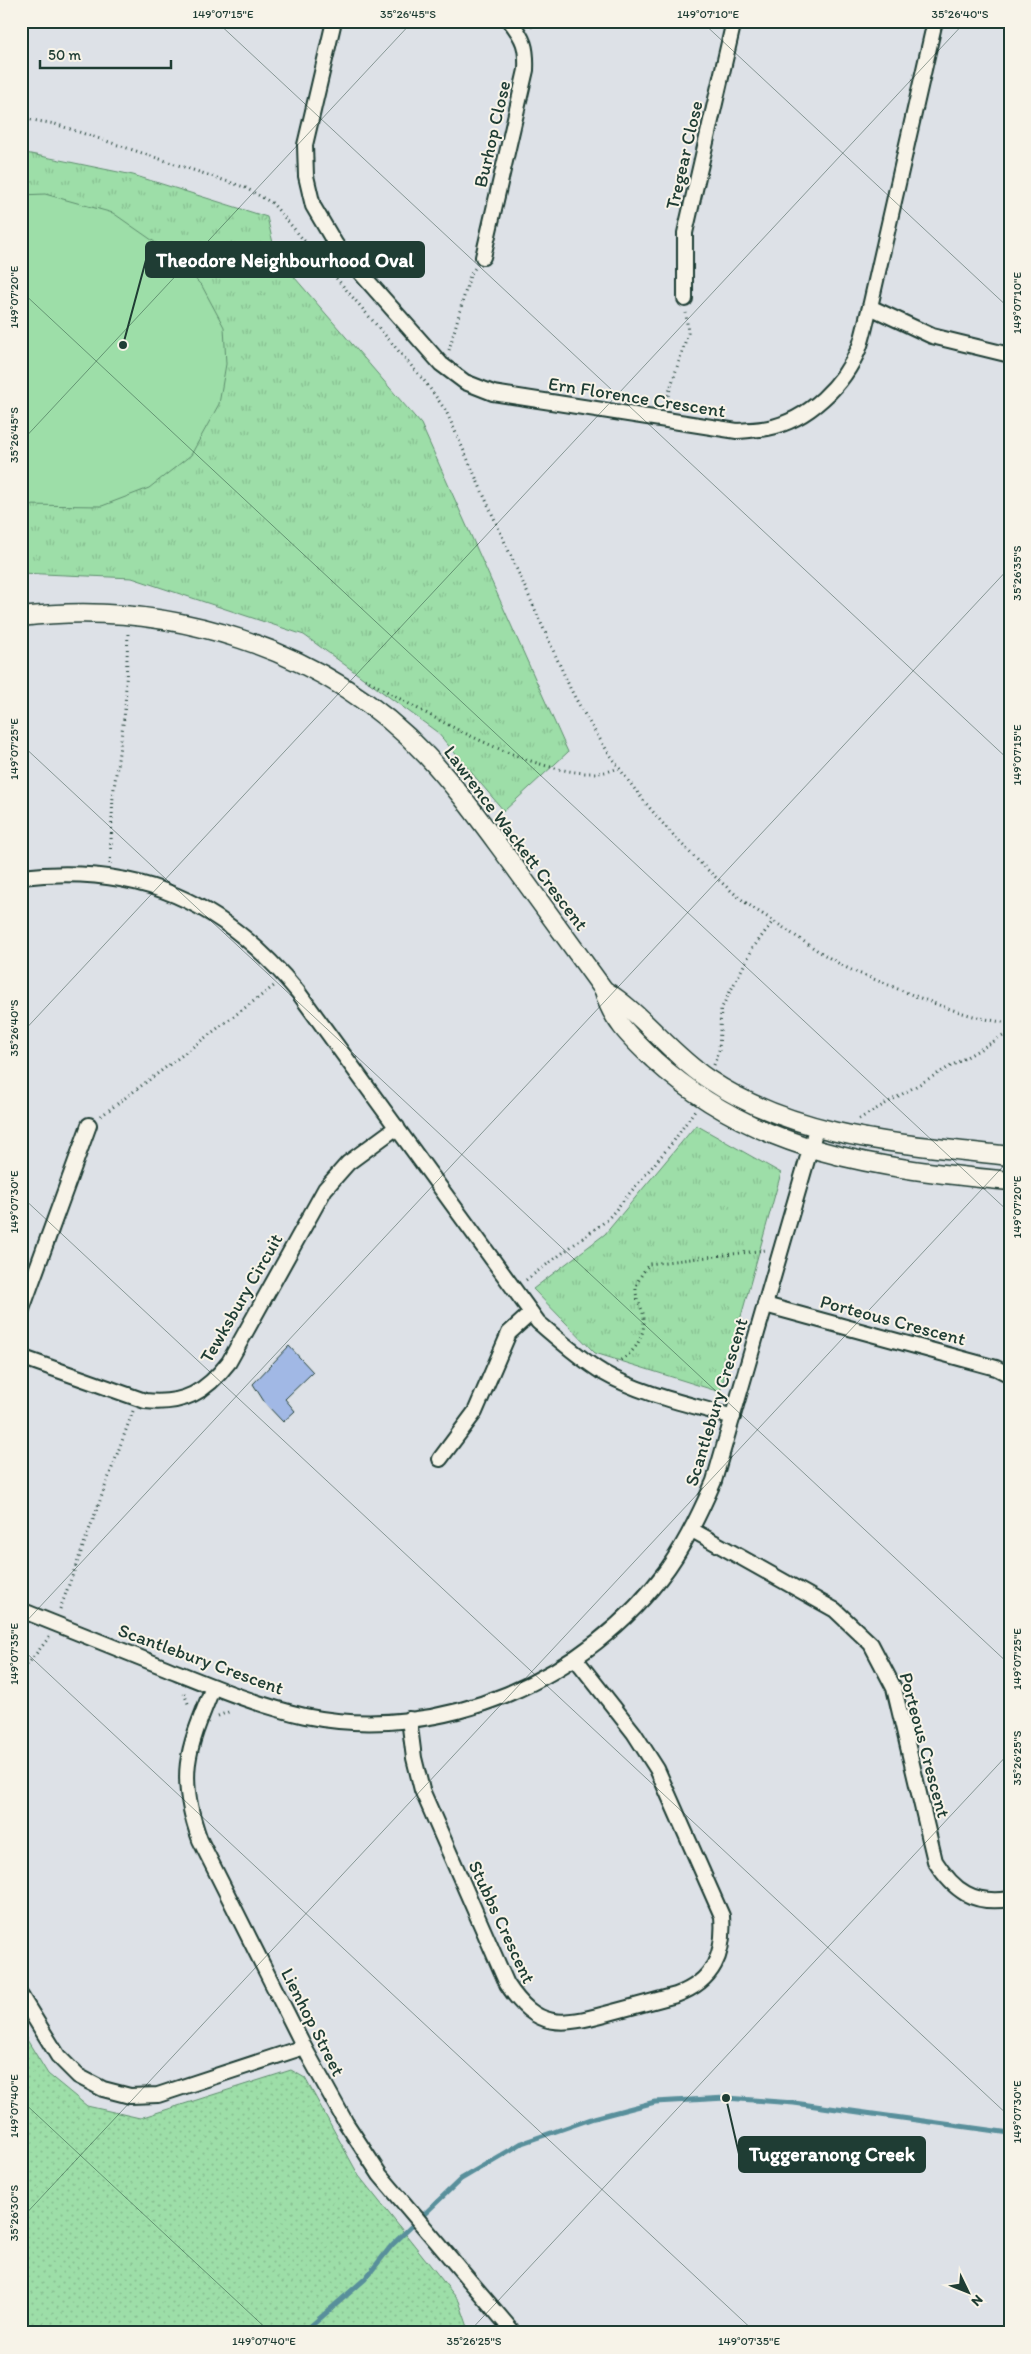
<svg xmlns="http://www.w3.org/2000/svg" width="1031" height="2354" font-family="Itim,sans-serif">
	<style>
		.grass { fill: url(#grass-dots); stroke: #5e8e6e }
		.park { fill: url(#park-tufts); stroke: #5e8e6e }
		.garden { fill: #9ddea8; stroke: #5e8e6e }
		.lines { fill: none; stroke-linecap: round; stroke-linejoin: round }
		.stream { stroke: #598f9b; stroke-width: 5 }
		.building { fill: #a1b8e5; stroke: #1f3d34 }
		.minor-casing { stroke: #1f3d34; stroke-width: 18 }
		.tertiary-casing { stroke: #1f3d34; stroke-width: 21 }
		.path { stroke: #1f3d34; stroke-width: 3; stroke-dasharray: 1 4; stroke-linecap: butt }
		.minor { stroke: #f7f3e8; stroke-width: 14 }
		.tertiary { stroke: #f7f3e8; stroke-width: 18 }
		.ticks { fill: none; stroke: #1f3d34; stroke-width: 1; stroke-opacity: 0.45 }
		.labels { text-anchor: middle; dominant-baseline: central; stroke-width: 4; stroke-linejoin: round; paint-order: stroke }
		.street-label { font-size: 19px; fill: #1f3d34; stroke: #f7f3e8 }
		.leader { fill: none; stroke: #1f3d34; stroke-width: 2 }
		.callout-dot { fill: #1f3d34; stroke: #f7f3e8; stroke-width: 2 }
		.callout { fill: #1f3d34; stroke: #1f3d34; stroke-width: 2 }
		.callout-label { font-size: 20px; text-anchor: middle; font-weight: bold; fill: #fff }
		.neatline { fill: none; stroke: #1f3d34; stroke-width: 2 }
		.ticks-label { font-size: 12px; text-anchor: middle; fill: #1f3d34 }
	</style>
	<defs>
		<pattern id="grass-dots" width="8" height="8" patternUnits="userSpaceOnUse" patternTransform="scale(1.25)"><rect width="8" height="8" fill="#9ddea8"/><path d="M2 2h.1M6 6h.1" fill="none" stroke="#87bf91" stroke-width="1.8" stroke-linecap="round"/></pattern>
		<pattern id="park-tufts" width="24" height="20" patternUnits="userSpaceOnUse" patternTransform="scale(1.25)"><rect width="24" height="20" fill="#9ddea8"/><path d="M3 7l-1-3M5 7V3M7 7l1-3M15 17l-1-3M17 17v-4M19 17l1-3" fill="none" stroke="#87bf91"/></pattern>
	</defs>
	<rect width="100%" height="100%" fill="#dde1e7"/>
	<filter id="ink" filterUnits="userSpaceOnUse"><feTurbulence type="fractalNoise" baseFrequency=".02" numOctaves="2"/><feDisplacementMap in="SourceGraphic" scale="10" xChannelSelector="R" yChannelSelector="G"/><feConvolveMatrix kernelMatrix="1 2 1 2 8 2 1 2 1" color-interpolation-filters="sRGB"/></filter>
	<g filter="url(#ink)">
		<polygon class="grass" points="21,2030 48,2074 87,2106 140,2118 291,2070 305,2078 359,2176 459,2301 470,2333 21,2333"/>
		<g class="park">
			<polygon points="21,152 133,175 267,217 276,256 421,424 568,752 504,811 437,732 304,635 132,578 21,573"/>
			<polygon points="696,1125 781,1173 720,1392 595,1353 533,1289 605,1234"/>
		</g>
		<polygon class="garden" points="45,194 113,213 169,252 202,286 224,327 226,364 219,404 191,455 149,488 102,506 21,505 21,195"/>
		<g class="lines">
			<polyline class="stream" points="303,2333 365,2279 392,2245 461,2179 522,2143 594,2118 655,2102 726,2098 794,2103 1010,2133"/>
		</g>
		<polygon class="building" points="289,1346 313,1372 285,1399 295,1411 283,1422 265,1403 253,1384"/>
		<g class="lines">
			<defs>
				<g id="minor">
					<path d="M 334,21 L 305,145 L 306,176 L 313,206 L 336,245 L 441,364 L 465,382 L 493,393 L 737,431 C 747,430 758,430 768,428 C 808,420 844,385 859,348 C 864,335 866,320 870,307 L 935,21"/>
					<path d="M 483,257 L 526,70 C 527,47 524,39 510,21"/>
					<polyline points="685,299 685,233 734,21"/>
					<polyline points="870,307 932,336 1010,355"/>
					<path d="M 21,877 C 139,863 224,902 298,992 L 538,1322 C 558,1339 579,1358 602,1372 C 642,1395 689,1404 733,1417"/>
					<polyline points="765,1305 996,1368 1010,1375"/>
					<polyline points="21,1312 89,1125"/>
					<path d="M 21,1357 L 145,1401 C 184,1405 206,1392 229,1362 L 325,1189 L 348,1163 L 397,1127"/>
					<polyline points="440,1459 475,1412 509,1333 531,1313"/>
					<path d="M 692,1530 L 835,1610 L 871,1644 L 894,1688 L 935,1861 C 954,1891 973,1905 1010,1899"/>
					<path d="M 21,1610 C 69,1629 117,1648 166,1668 C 211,1686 256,1705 305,1716 C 441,1744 588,1679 668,1568 C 687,1541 701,1511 714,1481 L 816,1129"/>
					<path d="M 213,1687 C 188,1749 176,1774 200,1840 L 304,2047 L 346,2123 L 380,2175 L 514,2333"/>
					<path d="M 409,1719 L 414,1758 L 422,1790 L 507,1984 C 537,2030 561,2026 609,2013 C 632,2007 654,2001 676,1995 C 714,1981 725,1954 722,1916 L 657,1769 L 634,1733 L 575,1658"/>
					<polyline points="21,1996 58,2056 78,2076 103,2089 130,2096 158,2095 304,2047"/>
				</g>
				<g id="tertiary">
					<path d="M 21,617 C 167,599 325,647 427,756 C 458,789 484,826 511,862 C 542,905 573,948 604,990 C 642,1013 669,1053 708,1079 C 797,1139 906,1144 1010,1156"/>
					<path d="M 604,990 C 610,1019 633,1040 654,1060 C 757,1154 877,1168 1010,1181"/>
				</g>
			</defs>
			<use href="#minor" class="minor-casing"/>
			<use href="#tertiary" class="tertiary-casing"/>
			<g class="path">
				<polyline points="531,27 539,21"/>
				<path d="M 21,118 L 55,124 L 244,187 L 272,203 L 426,383 L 446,411 L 571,690 C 614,770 670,841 741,899 C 756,911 773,920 788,931 C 808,944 828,958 849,969 C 865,976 882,982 898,989 C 932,1003 972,1019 1010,1023"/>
				<polyline points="449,350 470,275 475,268"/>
				<polyline points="665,405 688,333 686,313"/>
				<path d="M 365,679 C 417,708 560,795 618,768"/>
				<polyline points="110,864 113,795 125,710 128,633"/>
				<polyline points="714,1065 719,1050 721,1009 753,948 773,921"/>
				<polyline points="101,1116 274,986"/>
				<polyline points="859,1119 1010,1032"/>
				<polyline points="526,1280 607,1220 673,1142 695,1110"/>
				<path d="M 616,1362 C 633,1356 645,1337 644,1318 C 643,1308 635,1300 636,1288 C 637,1280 644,1271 649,1264 L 766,1250"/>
				<polyline points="60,1609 133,1411"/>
				<polyline points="21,1673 50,1636"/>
				<polyline points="184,1693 189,1706"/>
				<polyline points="218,1716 231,1711"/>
			</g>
			<use href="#minor" class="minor"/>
			<use href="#tertiary" class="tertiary"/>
		</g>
	</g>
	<path class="ticks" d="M 216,21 L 1010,761M 701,21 L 1010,309M 21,291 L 1010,1213M 21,442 L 413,21M 21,744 L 1010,1665M 21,1034 L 966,21M 21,1196 L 1010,2117M 21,1627 L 1010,567M 21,1648 L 756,2333M 21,2100 L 271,2333M 21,2219 L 1010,1159M 468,2333 L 1010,1752"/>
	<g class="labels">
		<g class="street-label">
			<text transform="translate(492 134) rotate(-77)">Burhop Close</text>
			<text transform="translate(684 155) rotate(-77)">Tregear Close</text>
			<text transform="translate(637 397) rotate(9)">Ern Florence Crescent</text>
			<text transform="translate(516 838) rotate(53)">Lawrence Wackett Crescent</text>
			<text transform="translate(241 1298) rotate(-60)">Tewksbury Circuit</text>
			<text transform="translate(893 1320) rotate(15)">Porteous Crescent</text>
			<text transform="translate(716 1402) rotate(-73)">Scantlebury Crescent</text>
			<text transform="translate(201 1659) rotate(20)">Scantlebury Crescent</text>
			<text transform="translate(925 1745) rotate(75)">Porteous Crescent</text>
			<text transform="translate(502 1922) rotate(65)">Stubbs Crescent</text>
			<text transform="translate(313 2022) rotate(63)">Lienhop Street</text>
		</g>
	</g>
	<path class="leader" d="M123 345L146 260M726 2098L739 2154"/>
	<g class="callout-dot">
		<circle cx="123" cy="345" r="5"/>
		<circle cx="726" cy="2098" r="5"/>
	</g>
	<g class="callout">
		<rect x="146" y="242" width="278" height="35" rx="5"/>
		<rect x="739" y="2137" width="186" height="35" rx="5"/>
	</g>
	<g class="callout-label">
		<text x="285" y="267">Theodore Neighbourhood Oval</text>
		<text x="832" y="2161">Tuggeranong Creek</text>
	</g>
	<rect width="1031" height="2354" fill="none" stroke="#f7f3e8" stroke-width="55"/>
	<g transform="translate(968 2292) rotate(133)" stroke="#f7f3e8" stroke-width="4" paint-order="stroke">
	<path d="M0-4L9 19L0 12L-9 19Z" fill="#1f3d34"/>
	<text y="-8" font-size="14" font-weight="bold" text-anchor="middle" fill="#1f3d34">N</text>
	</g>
	<path d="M40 60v8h131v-8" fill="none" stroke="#1f3d34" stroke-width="2.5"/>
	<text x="48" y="60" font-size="15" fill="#1f3d34" stroke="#f7f3e8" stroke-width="4" paint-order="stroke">50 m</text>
	<rect x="28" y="28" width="976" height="2298" class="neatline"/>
	<g class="ticks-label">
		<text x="223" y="18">149°07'15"E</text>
		<text x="408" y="18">35°26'45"S</text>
		<text x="708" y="18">149°07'10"E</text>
		<text x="960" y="18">35°26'40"S</text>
		<text transform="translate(14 297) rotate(-90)" y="4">149°07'20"E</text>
		<text transform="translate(1017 303) rotate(-90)" y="4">149°07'10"E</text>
		<text transform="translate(14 435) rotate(-90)" y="4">35°26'45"S</text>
		<text transform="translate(1017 573) rotate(-90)" y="4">35°26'35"S</text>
		<text transform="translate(14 749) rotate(-90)" y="4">149°07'25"E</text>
		<text transform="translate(1017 755) rotate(-90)" y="4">149°07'15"E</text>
		<text transform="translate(14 1028) rotate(-90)" y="4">35°26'40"S</text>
		<text transform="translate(14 1202) rotate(-90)" y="4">149°07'30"E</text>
		<text transform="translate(1017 1207) rotate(-90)" y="4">149°07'20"E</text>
		<text transform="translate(14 1654) rotate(-90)" y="4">149°07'35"E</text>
		<text transform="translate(1017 1659) rotate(-90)" y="4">149°07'25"E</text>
		<text transform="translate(1017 1758) rotate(-90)" y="4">35°26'25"S</text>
		<text transform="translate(14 2106) rotate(-90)" y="4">149°07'40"E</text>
		<text transform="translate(1017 2112) rotate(-90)" y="4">149°07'30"E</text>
		<text transform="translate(14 2213) rotate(-90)" y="4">35°26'30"S</text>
		<text x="264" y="2345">149°07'40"E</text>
		<text x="474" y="2345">35°26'25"S</text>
		<text x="749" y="2345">149°07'35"E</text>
	</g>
</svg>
